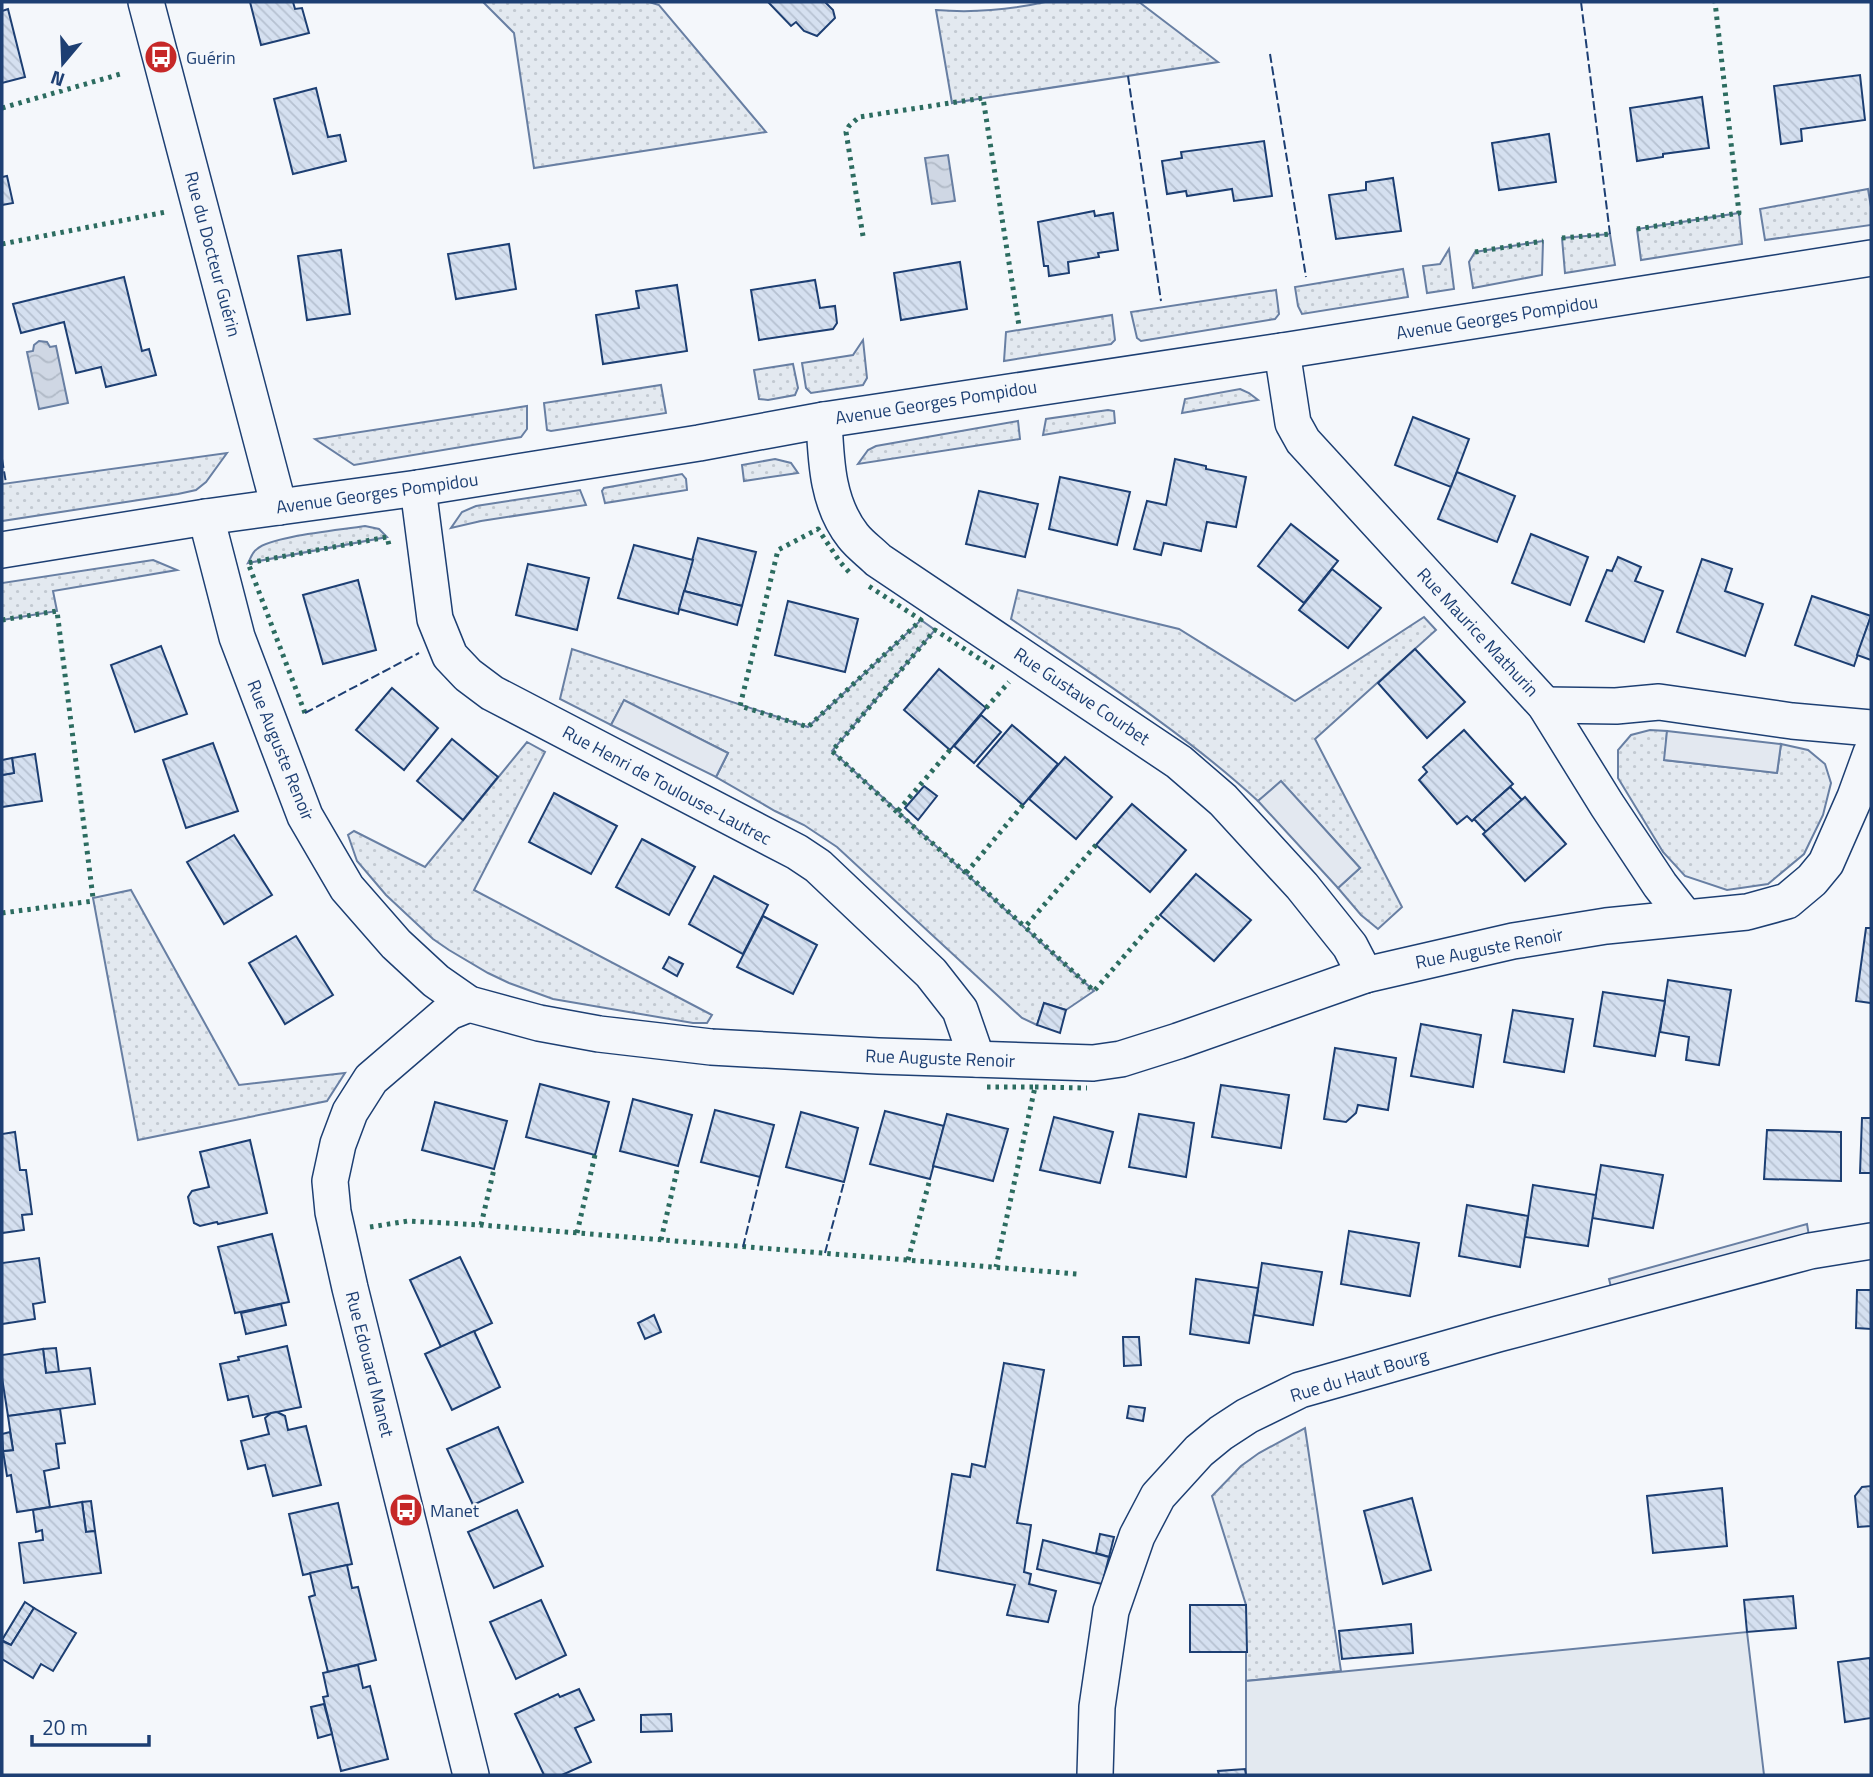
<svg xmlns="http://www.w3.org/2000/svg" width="1873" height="1777" font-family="'Titillium Web',sans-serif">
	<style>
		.grass { fill: url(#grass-dots); stroke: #687fa3; stroke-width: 2 }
		.garden { fill: #e3e9f0; stroke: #687fa3; stroke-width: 2 }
		.parking { fill: #e3e8f0; stroke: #687fa3; stroke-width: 2 }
		.water { fill: url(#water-waves); stroke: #687fa3; stroke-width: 2 }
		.building { fill: url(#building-back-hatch); stroke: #1d3f73; stroke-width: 2 }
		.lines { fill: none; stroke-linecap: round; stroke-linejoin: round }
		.minor-casing { stroke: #1d3f73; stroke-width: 38 }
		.minor { stroke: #f4f7fb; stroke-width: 35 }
		.hedge { stroke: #2c6c60; stroke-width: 5; stroke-dasharray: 3.5 5; stroke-linecap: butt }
		.fence { stroke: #1d3f73; stroke-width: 2; stroke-dasharray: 9 3.5; stroke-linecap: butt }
		.labels { text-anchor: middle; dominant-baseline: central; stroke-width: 5; stroke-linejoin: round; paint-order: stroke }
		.poi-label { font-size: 18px; fill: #1d3f73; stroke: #f4f7fb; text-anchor: start }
		.street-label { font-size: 18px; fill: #1d3f73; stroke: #f4f7fb }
	</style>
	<defs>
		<pattern id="grass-dots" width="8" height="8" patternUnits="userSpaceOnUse" patternTransform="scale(1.75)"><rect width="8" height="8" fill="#e3e9f0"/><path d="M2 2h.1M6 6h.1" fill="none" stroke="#c2c9d1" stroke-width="1.8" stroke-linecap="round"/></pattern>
		<pattern id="water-waves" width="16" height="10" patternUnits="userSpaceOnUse" patternTransform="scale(1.75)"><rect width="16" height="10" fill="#cfd7e4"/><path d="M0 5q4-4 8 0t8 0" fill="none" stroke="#b1bac7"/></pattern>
		<pattern id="building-back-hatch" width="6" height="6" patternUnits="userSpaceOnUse" patternTransform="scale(1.75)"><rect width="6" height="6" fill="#d5e0f0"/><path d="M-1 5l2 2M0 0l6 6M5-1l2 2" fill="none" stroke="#b6c1d1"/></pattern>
	</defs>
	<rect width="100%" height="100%" fill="#f4f7fb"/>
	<g class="grass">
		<polygon points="483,2 649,2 659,5 766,132 534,168 514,33"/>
		<path d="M 1045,2 L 1139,2 L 1218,62 L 952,103 L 936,10 C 973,13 1009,10 1045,2 Z"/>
		<polygon points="1868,189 1871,207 1871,225 1765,240 1760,209"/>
		<polygon points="1739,213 1742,244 1641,260 1637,229"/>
		<polygon points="1610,234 1615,265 1565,273 1562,238"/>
		<polygon points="1543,241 1542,275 1473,288 1469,262 1475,252"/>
		<polygon points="1449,249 1454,289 1427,293 1423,266 1440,264"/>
		<polygon points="1403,269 1408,297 1302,314 1298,306 1295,287"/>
		<polygon points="1276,290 1279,314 1275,319 1141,341 1137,338 1131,312"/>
		<polygon points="1112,315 1115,340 1111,344 1004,361 1006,332"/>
		<polygon points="863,340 867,378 863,385 811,393 806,388 802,363 853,355"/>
		<polygon points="793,364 798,388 795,395 768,400 759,399 754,370"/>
		<polygon points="661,385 666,413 551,431 547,430 544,403"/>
		<polygon points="1240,389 1249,393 1258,400 1182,413 1185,399"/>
		<polygon points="527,406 527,429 521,437 354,465 315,439"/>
		<polygon points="1108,410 1114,411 1115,423 1043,435 1046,419"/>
		<polygon points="1018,421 1020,439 858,464 868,450 876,446"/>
		<polygon points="227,453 206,482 196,490 178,494 2,521 2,484"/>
		<polygon points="775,459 791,463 798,473 744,481 742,465"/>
		<polygon points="682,474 686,479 687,490 605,503 602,491 604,488"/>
		<polygon points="580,490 586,505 481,521 451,528 462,512 476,506"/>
		<path d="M 365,526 L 379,529 L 387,537 L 248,563 C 251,558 252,552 257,549 C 272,536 342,530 365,526 Z"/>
		<polygon points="153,560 177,570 53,591 57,611 2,620 2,583"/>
		<path d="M 1018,590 L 1179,629 L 1295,701 L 1424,617 L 1436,630 L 1315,739 L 1402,907 L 1378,929 L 1361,915 L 1338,888 L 1360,868 L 1281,782 L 1258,801 C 1183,732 1096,677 1011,619 Z"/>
		<polygon points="921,620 935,630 832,751 1094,991 1066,1010 1044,1003 1037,1025 1022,1018 837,847 804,825 775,811 716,777 728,753 624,701 611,725 560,699 572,649 808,727"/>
		<polygon points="1650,730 1667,731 1665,760 1777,773 1781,744 1808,750 1825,764 1831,783 1823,815 1804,854 1768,884 1727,890 1685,876 1663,852 1618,778 1618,750 1631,735"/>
		<polygon points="527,742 545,752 474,890 712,1015 707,1023 693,1023 553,999 509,983 488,973 449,950 433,939 386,895 357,861 348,835 354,831 425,867"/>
		<polygon points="131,890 239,1085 345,1073 327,1101 138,1140 93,898"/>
		<polygon points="1305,1428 1341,1671 1246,1681 1246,1605 1212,1496 1241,1466 1259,1453"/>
	</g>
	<polygon class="garden" points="1747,1632 1764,1775 1246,1775 1246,1681"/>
	<g class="parking">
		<polygon points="624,700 728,753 716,777 611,725"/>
		<polygon points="1667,731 1781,744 1777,773 1664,760"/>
		<polygon points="1281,781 1360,868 1338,888 1258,801"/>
		<polygon points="1807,1224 1809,1236 1612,1291 1609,1279"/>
	</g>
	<g class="water">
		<polygon points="948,155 955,201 932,204 925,158"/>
		<polygon points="39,341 47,342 50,347 56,346 68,403 39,409 27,352 33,351 34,345"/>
	</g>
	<g class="building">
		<polygon points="250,2 293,2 295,9 302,8 309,33 261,45"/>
		<polygon points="768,2 825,2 833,10 835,18 817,36 804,31 796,22 791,26"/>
		<polygon points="8,9 25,77 2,83 2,11"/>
		<polygon points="1860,75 1865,120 1801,129 1802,141 1781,144 1774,86"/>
		<polygon points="316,88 328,137 340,135 346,161 293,174 274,99"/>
		<polygon points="1702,97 1709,148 1663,154 1663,157 1637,161 1630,108"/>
		<polygon points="1549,134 1556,182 1499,190 1492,143"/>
		<polygon points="1264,141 1272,196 1234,201 1232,189 1187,196 1186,191 1167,194 1162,161 1182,158 1181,152"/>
		<polygon points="7,176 13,203 2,205 2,177"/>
		<polygon points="1393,178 1401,231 1336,239 1329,195 1366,190 1366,182"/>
		<polygon points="1094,211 1095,216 1113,213 1118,250 1098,253 1099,257 1068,262 1069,273 1049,276 1048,266 1044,266 1038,222"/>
		<polygon points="509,244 516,289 456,299 448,254"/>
		<polygon points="341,250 350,314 307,320 298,256"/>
		<polygon points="960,262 967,309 901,320 894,273"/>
		<polygon points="124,277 142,351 149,349 156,375 106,387 101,367 76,373 64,322 21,333 13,304"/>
		<polygon points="815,280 820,308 835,306 837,323 833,329 759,340 751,290"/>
		<polygon points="677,285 687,351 603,364 596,315 639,308 636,291"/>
		<polygon points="1413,417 1469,439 1451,487 1395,465"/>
		<polygon points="1175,459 1206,466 1206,469 1246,477 1236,527 1207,522 1201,551 1164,543 1161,555 1134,549 1147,501 1166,505"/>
		<polygon points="1457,472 1515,496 1497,542 1438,519"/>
		<polygon points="1060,477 1130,492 1117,545 1049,529"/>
		<polygon points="979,491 1038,504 1025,557 966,544"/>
		<polygon points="1291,524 1338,561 1304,603 1258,566"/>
		<polygon points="1531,534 1588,557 1570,605 1512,583"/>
		<polygon points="698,538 756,552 742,606 684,591"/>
		<polygon points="634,545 693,560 678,614 618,598"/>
		<polygon points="1618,557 1641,567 1635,581 1663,591 1644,642 1586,621 1607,570 1612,571"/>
		<polygon points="1702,559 1732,569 1725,591 1763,604 1745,656 1677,632"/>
		<polygon points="528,564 589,578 577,630 516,615"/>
		<polygon points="1332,569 1381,608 1348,648 1299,610"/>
		<polygon points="358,580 376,650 323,664 303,595"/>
		<polygon points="684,591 742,606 737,625 679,609"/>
		<polygon points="1812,596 1871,616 1854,666 1795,645"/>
		<polygon points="788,601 858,619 845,672 775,655"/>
		<polygon points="1871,616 1871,660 1857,655"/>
		<polygon points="161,646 187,714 135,732 111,665"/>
		<polygon points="1415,649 1465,702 1427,738 1378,683"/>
		<polygon points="939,669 986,708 950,750 904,710"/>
		<polygon points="392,688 438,728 404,770 356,730"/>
		<polygon points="981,715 1001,732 974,763 954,746"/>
		<polygon points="1012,725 1058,764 1023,805 977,766"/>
		<polygon points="1464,730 1513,784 1472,821 1467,816 1457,824 1419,780 1427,772 1423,767"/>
		<polygon points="452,739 498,777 463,820 417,781"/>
		<polygon points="213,743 238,811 186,828 163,760"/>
		<polygon points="35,754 42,801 2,807 2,775 14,773 12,758"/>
		<polygon points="1065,757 1112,797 1076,839 1029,799"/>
		<polygon points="12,758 14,773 2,775 2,760"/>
		<polygon points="924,786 937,796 918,820 905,808"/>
		<polygon points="1510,787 1522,800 1486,832 1474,819"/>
		<polygon points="554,793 617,826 591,874 529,842"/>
		<polygon points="1525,797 1566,844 1525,881 1483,834"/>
		<polygon points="1132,804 1186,850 1150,892 1096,845"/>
		<polygon points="234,835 272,895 224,924 187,862"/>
		<polygon points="642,839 695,867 669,915 616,887"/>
		<polygon points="1196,874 1251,920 1214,961 1160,915"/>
		<polygon points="714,876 768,905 743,954 689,924"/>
		<polygon points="763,916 817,945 793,994 737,967"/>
		<polygon points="1866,928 1871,928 1871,1003 1856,1001"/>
		<polygon points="296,936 333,995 285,1024 249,963"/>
		<polygon points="669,957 683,964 677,976 663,968"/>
		<polygon points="1668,980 1731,990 1719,1065 1686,1060 1689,1037 1660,1032"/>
		<polygon points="1603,992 1665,1001 1655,1056 1594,1046"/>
		<polygon points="1044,1003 1066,1010 1060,1033 1037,1025"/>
		<polygon points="1513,1010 1573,1019 1564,1072 1504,1062"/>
		<polygon points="1421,1024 1481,1035 1473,1087 1411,1076"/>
		<polygon points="1335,1048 1396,1058 1388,1110 1358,1105 1356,1113 1346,1122 1324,1119"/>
		<polygon points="540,1084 609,1102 595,1155 526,1137"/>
		<polygon points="1221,1085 1289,1095 1281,1148 1212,1137"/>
		<polygon points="633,1099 692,1115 678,1166 620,1151"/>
		<polygon points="435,1102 507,1121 494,1169 422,1150"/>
		<polygon points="715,1110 774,1125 760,1177 701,1162"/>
		<polygon points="885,1111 944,1126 930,1179 870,1164"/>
		<polygon points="801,1112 858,1128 844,1182 786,1167"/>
		<polygon points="947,1114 1008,1129 993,1181 933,1166"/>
		<polygon points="1139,1114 1194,1123 1186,1177 1129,1167"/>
		<polygon points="1054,1117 1113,1132 1100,1183 1040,1170"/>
		<polygon points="1862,1118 1871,1118 1871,1173 1860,1173"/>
		<polygon points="1767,1130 1841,1132 1841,1181 1764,1179"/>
		<polygon points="15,1132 20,1170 26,1170 32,1214 22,1215 24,1230 2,1233 2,1134"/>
		<polygon points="250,1140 267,1213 218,1224 217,1222 200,1226 194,1223 188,1197 192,1191 209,1187 200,1152"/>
		<polygon points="1601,1165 1663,1175 1653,1228 1592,1218"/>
		<polygon points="1533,1185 1596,1195 1588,1246 1525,1237"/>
		<polygon points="1467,1205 1528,1216 1520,1267 1459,1256"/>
		<polygon points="1349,1231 1419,1243 1410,1296 1341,1284"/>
		<polygon points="272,1234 289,1302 235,1313 218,1247"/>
		<polygon points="460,1257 492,1323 441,1347 410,1280"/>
		<polygon points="39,1258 45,1302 33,1304 35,1319 2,1324 2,1263"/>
		<polygon points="1262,1263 1322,1272 1313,1325 1254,1315"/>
		<polygon points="1196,1279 1258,1288 1249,1343 1190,1334"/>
		<polygon points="1857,1290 1871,1290 1871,1329 1856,1328"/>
		<polygon points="281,1304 286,1325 246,1334 241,1313"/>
		<polygon points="654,1315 661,1332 645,1339 638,1323"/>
		<polygon points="474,1331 500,1387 452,1410 425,1354"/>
		<polygon points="1123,1337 1139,1337 1141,1365 1124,1366"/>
		<polygon points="287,1346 301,1407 253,1417 248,1396 228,1400 220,1364 239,1360 238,1357"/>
		<polygon points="56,1348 59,1372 46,1373 43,1349"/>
		<polygon points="43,1349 46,1373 90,1368 95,1404 8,1416 2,1378 2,1355"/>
		<polygon points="1004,1363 1044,1370 1017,1523 1031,1525 1024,1572 1031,1574 1029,1584 1056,1591 1048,1622 1007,1615 1015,1585 937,1570 952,1474 970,1477 972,1464 985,1467"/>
		<polygon points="1129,1406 1145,1408 1143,1421 1127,1418"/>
		<polygon points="60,1409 65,1443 56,1444 59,1468 44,1471 50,1507 17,1512 11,1475 7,1476 3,1451 13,1450 8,1416"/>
		<polygon points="277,1412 285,1416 288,1430 306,1426 321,1485 273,1496 265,1465 248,1469 241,1441 269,1434 265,1418 271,1413"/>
		<polygon points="498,1427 523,1482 473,1505 447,1449"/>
		<polygon points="10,1432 13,1450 3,1451 2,1434"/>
		<polygon points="1871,1486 1871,1526 1858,1527 1855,1496 1862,1487"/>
		<polygon points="1722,1488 1727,1546 1653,1553 1647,1496"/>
		<polygon points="1412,1498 1431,1570 1383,1584 1364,1511"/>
		<polygon points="91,1501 95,1531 86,1532 82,1502"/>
		<polygon points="82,1502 86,1532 95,1531 101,1573 24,1583 19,1543 43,1540 42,1530 36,1532 33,1510"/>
		<polygon points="338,1503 352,1564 303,1575 289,1514"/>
		<polygon points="517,1510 543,1566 494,1588 468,1532"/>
		<polygon points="1100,1534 1114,1537 1109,1557 1096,1553"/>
		<polygon points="1043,1540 1109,1557 1102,1584 1037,1569"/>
		<polygon points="347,1565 352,1588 358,1587 376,1660 328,1672 309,1597 315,1595 310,1573"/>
		<polygon points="1793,1596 1796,1628 1747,1632 1744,1600"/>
		<polygon points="541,1600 566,1655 516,1679 490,1622"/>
		<polygon points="25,1602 34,1608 11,1645 2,1640"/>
		<polygon points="1190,1605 1246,1605 1247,1652 1190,1652"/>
		<polygon points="34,1608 76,1633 53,1671 41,1664 33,1678 2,1659 2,1641 11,1645"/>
		<polygon points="1411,1624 1413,1653 1342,1659 1339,1631"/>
		<polygon points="1870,1658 1871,1718 1845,1722 1838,1662"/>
		<polygon points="358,1665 363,1688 370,1686 388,1759 341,1771 323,1697 328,1696 323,1673"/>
		<polygon points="579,1689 594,1720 575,1728 591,1762 562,1775 544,1775 515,1714 558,1694 560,1697"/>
		<polygon points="324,1704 332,1734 318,1738 311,1707"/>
		<polygon points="671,1714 672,1731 641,1732 641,1715"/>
		<polygon points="1245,1769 1246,1775 1219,1775 1218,1771"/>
	</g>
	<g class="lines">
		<defs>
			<g id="minor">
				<polyline points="146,2 279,507"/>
				<polyline points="1282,351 1293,423 1303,441 1545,705 1607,805 1660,885 1685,917"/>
				<path d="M 824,420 C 826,461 827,503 853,536 C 860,545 870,552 878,560 L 1179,762 L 1223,800 L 1302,886 L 1350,946 L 1365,975"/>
				<polyline points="418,488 435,619 450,656 468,675 492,693 797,852 818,866 931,973 960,1010 977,1059"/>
				<polyline points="206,517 237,637 305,816 347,888 396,944 436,981 469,1004 539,1023 599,1034 711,1047 878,1056 1093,1063 1121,1059 1178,1041 1365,975 1513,941 1606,926 1747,912 1787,901 1812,880 1826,863 1855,797 1871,753"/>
				<polyline points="2,550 206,517 418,488 699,443 824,420 1282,351 1871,258"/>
				<polyline points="1545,705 1616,706 1659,702 1792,721 1871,728"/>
				<polyline points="469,1004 449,1012 371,1079 350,1112 338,1144 330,1181 333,1212 350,1288 471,1775"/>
				<polyline points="1095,1775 1097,1707 1111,1611 1137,1536 1158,1496 1199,1451 1221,1433 1247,1416 1300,1390 1498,1334 1810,1251 1871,1241"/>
			</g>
		</defs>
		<use href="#minor" class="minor-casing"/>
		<use href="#minor" class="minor"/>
		<g class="hedge">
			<polyline points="2,108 124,73"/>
			<polyline points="1637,229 1739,213 1715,2"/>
			<polyline points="863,236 846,132 849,126 859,117 983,98 1019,326"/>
			<polyline points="1562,238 1610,234"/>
			<polyline points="2,244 166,212"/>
			<polyline points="1475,252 1543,241"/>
			<polyline points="849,572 840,562 818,529 778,550 740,706 808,727 921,620 867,585"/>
			<polyline points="2,620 57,611 93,898"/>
			<polyline points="986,708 1009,682"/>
			<polyline points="305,713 248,563 387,537 389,545"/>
			<polyline points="950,750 897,812 966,873"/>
			<polyline points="1023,805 966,873 1025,927"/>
			<polyline points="897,812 832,751 935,630 997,670"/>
			<polyline points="1096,845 1025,927 1094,991 1160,915"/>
			<polyline points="2,913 93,901"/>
			<polyline points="987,1087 1035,1087 996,1267"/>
			<polyline points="1035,1087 1087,1088"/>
			<polyline points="481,1225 494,1169"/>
			<polyline points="370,1227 408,1221 481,1225 1077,1274"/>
			<polyline points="577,1233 595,1155"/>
			<polyline points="661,1240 678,1166"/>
			<polyline points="908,1260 930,1179"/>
		</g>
		<g class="fence">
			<polyline points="1581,2 1610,234"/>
			<polyline points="1270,54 1306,277"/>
			<polyline points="1128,76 1161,301"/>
			<polyline points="2,459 6,483"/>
			<polyline points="305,713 419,653"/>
			<polyline points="743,1247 760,1177"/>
			<polyline points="825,1253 844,1182"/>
		</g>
	</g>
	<defs>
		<symbol id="bus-disc" viewBox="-11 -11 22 22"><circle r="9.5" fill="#c62828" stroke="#f4f7fb"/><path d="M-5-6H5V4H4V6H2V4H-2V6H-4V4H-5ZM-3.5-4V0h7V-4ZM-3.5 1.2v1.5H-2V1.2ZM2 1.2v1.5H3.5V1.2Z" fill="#fff"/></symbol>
	</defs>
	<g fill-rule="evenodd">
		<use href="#bus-disc" x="142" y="38" width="38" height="38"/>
		<use href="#bus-disc" x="387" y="1491" width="38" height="38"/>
	</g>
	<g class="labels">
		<g class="poi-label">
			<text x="186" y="57">Guérin</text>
			<text x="430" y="1510">Manet</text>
		</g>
		<g class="street-label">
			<text transform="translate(213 254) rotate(75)">Rue du Docteur Guérin</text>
			<text transform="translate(1497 317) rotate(-9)">Avenue Georges Pompidou</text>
			<text transform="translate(936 402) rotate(-9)">Avenue Georges Pompidou</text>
			<text transform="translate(377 493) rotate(-8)">Avenue Georges Pompidou</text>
			<text transform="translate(1478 632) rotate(47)">Rue Maurice Mathurin</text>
			<text transform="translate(1082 696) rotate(34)">Rue Gustave Courbet</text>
			<text transform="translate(281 750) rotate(68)">Rue Auguste Renoir</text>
			<text transform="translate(667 785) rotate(28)">Rue Henri de Toulouse-Lautrec</text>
			<text transform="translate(1489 948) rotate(-11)">Rue Auguste Renoir</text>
			<text transform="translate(940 1058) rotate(2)">Rue Auguste Renoir</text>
			<text transform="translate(370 1364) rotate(76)">Rue Edouard Manet</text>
			<text transform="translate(1359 1375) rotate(-17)">Rue du Haut Bourg</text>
		</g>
	</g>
	<rect width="1873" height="1777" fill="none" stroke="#1d3f73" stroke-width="7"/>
	<g transform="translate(63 63) rotate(199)" stroke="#f4f7fb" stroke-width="5" paint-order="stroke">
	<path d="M0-5L12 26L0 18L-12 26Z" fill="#1d3f73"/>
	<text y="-10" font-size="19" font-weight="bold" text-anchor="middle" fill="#1d3f73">N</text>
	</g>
	<path d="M32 1735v10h117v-10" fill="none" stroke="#1d3f73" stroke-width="3.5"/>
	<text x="42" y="1735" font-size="21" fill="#1d3f73" stroke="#f4f7fb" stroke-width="5" paint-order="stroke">20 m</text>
</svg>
